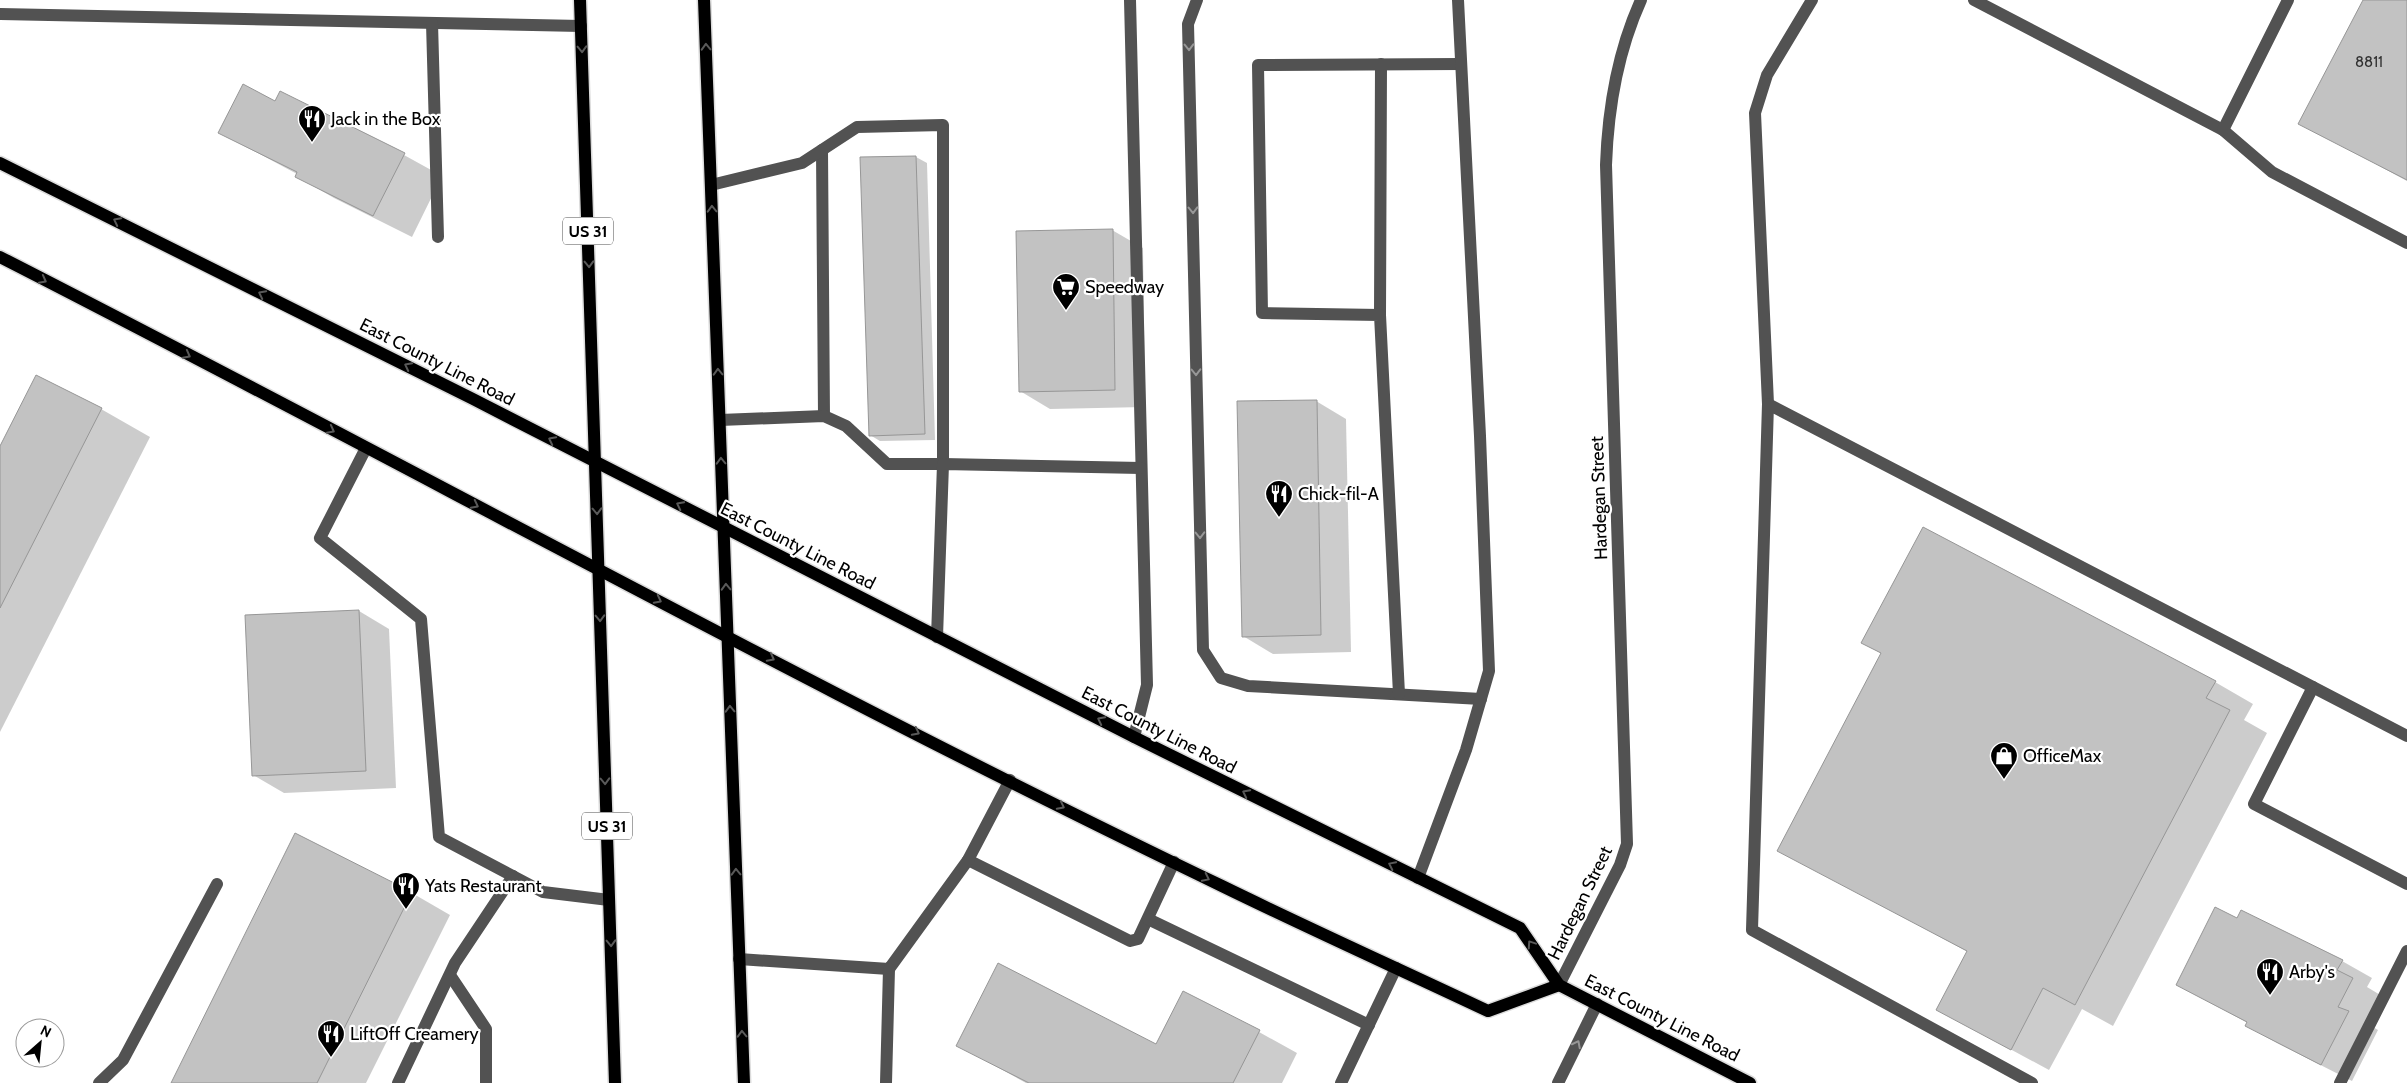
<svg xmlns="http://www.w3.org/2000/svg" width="2407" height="1083" font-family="Cabin,sans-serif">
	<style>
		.shadow { fill: #0003 }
		.building { fill: #c2c2c2; stroke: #969696 }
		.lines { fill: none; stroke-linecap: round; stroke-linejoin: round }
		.major-casing { stroke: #dbdbdb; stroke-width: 15 }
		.minor { stroke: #525252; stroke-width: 12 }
		.major { stroke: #000; stroke-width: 12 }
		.oneway { stroke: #595959 }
		.oneway2 { stroke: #979797 }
		.labels { text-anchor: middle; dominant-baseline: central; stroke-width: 4.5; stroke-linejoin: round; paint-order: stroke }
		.number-label { font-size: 15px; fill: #303030 }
		.shield { fill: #fff; stroke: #4c4c4c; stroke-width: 1 }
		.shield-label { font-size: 16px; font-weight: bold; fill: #000 }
		.poi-label { font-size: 18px; fill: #000; stroke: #fff; text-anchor: start }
		.street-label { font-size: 18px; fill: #000; stroke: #fff }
	</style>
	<rect width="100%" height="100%" fill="#fff"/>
	<g class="shadow">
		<polygon points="2364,0 2407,0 2407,181 2300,123"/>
		<polygon points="276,103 404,155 442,176 412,237 334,198 296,176 297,174 220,133"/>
		<polygon points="916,157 927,163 935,440 880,441 870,435 862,159"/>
		<polygon points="1112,230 1143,248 1145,407 1050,409 1020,391"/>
		<polygon points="1316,401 1346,419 1351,652 1273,654 1243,636"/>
		<polygon points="101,409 150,437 0,732 0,449"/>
		<polygon points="359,611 389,629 396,788 284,793 253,775 247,616"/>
		<polygon points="1863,643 2215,682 2253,704 2244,720 2267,733 2113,1026 2082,1009 2049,1070 1938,1010 1968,952 1779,850 1882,654"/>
		<polygon points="296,834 412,893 450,915 366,1083 172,1083"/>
		<polygon points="2238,920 2342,961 2372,978 2367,987 2382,996 2368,1024 2378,1030 2352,1081 2277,1043 2247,1026 2248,1023 2177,985"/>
		<polygon points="1259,1032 1297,1053 1282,1083 1026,1083 958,1045 1157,1045"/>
	</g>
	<g class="building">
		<polygon points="2363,0 2407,0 2407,180 2298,124"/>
		<polygon points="243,84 275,101 280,91 405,153 373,216 295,177 297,172 218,133"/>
		<polygon points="916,156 925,434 869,436 860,157"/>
		<polygon points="1113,229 1115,390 1019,392 1016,231"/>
		<polygon points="36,375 102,408 0,608 0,446"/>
		<polygon points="1317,400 1321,635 1242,637 1237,401"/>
		<polygon points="1923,527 2216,681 2206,698 2230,710 2075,1005 2043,988 2011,1050 1936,1010 1967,951 1777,851 1881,653 1861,643"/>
		<polygon points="359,610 366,771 252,776 245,615"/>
		<polygon points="295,833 412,892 317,1083 171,1083"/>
		<polygon points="2215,907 2237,918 2241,910 2343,960 2337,970 2353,978 2338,1007 2349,1011 2321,1065 2245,1026 2247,1022 2176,985"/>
		<polygon points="998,963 1156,1044 1183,991 1260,1030 1233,1083 1029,1083 956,1046"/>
	</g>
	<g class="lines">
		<defs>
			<g id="major">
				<polyline points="580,0 615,1083"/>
				<polyline points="704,0 744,1083"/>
				<polyline points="0,163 473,399 1134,737 1520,928 1559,985 1750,1083"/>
				<path d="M 0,257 C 408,465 809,688 1222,886 C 1310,929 1399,969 1488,1011 L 1559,985"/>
			</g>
		</defs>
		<use href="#major" class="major-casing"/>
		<g class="minor">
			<polyline points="1130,0 1147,685 1134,737"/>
			<polyline points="1197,0 1188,24 1203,650 1221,678 1248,686 1481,699"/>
			<polyline points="1974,0 2223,130 2272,172 2407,243"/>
			<polyline points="0,14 581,26"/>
			<polyline points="432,23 438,237"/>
			<polyline points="2223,130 2288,0"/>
			<polyline points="822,150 824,416"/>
			<polyline points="711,185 802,163 857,127 943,125 943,464 887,464 846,426 824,416 720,420"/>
			<polyline points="1380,315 1381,64"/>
			<polyline points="1768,404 1755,113 1767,75 1812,0"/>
			<polyline points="366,448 320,538 421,619 439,837 543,892 609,900"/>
			<polyline points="937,637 943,464 1141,468"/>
			<polyline points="2313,687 2254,804 2407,884"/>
			<polyline points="1399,694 1380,315 1262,313 1258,65 1461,64"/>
			<polyline points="968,860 1130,941 1138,939 1174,862"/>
			<polyline points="1418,878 1466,750 1489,671 1480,436 1458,0"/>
			<polyline points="1148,919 1369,1025"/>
			<polyline points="739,959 889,969 968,860 1010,780"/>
			<polyline points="450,975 486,1029 486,1083"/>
			<path d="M 1559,985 L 1620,865 L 1627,844 L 1606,165 C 1608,107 1617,53 1641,0"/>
			<polyline points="99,1083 123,1060 217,884"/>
			<polyline points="398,1083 455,963 513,876"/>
			<polyline points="886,1083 889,969"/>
			<polyline points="1341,1083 1396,968"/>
			<polyline points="1558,1083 1597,1004"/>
			<polyline points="2032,1083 1752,930 1768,404 2407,736"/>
			<polyline points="2340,1083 2407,951"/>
		</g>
		<use href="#major" class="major"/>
	</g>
	<defs><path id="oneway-chevron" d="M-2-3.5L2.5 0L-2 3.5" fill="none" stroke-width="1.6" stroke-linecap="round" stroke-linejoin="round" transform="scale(1.25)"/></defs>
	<g class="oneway">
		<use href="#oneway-chevron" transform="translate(706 47) rotate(-92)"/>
		<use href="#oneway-chevron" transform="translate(582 49) rotate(88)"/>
		<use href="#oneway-chevron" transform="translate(712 209) rotate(-92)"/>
		<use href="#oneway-chevron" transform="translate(117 221) rotate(-153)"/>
		<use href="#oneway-chevron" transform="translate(589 264) rotate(88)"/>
		<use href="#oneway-chevron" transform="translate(43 280) rotate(28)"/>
		<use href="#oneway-chevron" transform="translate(262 294) rotate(-153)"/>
		<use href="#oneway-chevron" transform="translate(187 355) rotate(28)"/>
		<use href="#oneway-chevron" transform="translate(408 366) rotate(-153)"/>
		<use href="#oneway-chevron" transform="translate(718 372) rotate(-92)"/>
		<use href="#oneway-chevron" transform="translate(331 430) rotate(28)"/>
		<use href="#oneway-chevron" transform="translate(552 440) rotate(-153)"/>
		<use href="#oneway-chevron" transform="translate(721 461) rotate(-92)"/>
		<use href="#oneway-chevron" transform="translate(475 505) rotate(27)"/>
		<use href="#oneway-chevron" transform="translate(680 505) rotate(-153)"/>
		<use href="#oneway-chevron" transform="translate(597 511) rotate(88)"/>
		<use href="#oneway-chevron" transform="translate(726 587) rotate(-92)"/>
		<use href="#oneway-chevron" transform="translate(658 600) rotate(27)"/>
		<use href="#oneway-chevron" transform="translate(600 618) rotate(88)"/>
		<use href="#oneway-chevron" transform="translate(771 658) rotate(28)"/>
		<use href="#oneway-chevron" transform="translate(730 709) rotate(-92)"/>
		<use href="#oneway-chevron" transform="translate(1101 720) rotate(-153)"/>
		<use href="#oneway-chevron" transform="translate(916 732) rotate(27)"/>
		<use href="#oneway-chevron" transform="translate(605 781) rotate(88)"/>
		<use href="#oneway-chevron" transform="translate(1246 793) rotate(-153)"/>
		<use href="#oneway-chevron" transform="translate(1061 806) rotate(27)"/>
		<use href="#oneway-chevron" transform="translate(1392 865) rotate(-154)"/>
		<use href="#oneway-chevron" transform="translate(736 872) rotate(-92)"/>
		<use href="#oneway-chevron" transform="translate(1206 878) rotate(26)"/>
		<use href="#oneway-chevron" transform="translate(611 943) rotate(88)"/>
		<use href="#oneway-chevron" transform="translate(1531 944) rotate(-124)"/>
		<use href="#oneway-chevron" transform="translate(742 1034) rotate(-92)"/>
	</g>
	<g class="oneway2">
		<use href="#oneway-chevron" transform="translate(1189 47) rotate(89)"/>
		<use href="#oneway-chevron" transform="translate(1193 210) rotate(89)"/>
		<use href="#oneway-chevron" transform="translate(1196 372) rotate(89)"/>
		<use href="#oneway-chevron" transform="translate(1200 535) rotate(89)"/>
		<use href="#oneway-chevron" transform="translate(1577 1044) rotate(-63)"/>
	</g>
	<defs>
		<symbol id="restaurant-pin" viewBox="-11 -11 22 30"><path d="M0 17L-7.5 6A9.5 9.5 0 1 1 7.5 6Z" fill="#000" stroke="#fff"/><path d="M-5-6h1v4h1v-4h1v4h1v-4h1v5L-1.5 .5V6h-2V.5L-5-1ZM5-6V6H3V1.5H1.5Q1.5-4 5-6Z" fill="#fff"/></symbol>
		<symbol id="supermarket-pin" viewBox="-11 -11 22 30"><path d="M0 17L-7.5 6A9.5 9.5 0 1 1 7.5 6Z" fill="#000" stroke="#fff"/><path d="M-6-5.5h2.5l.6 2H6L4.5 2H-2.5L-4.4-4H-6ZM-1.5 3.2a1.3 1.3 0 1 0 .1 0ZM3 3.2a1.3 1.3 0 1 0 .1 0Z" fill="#fff"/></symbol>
		<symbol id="shop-pin" viewBox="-11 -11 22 30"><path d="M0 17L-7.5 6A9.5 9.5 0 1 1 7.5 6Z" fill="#000" stroke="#fff"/><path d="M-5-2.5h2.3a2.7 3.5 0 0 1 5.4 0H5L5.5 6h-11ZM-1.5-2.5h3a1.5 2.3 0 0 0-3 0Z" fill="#fff"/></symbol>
	</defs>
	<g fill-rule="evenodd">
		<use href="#restaurant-pin" x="296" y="103" width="32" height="43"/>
		<use href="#supermarket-pin" x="1050" y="271" width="32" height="43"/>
		<use href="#restaurant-pin" x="1263" y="478" width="32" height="43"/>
		<use href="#shop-pin" x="1988" y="740" width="32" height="43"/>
		<use href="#restaurant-pin" x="390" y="870" width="32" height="43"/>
		<use href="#restaurant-pin" x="2254" y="956" width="32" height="43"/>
		<use href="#restaurant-pin" x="315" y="1018" width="32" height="43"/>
	</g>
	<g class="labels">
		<g class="number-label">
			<text x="2369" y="62">8811</text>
		</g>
		<g class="shield">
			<rect x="563" y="217.5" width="50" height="27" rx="4"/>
			<rect x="582" y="812.5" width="50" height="27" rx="4"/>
		</g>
		<g class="shield-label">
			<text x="588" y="231">US 31</text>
			<text x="607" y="826">US 31</text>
		</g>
		<g class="poi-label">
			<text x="331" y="119">Jack in the Box</text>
			<text x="1085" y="287">Speedway</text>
			<text x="1298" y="494">Chick-fil-A</text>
			<text x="2023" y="756">OfficeMax</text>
			<text x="425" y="886">Yats Restaurant</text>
			<text x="2289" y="972">Arby's</text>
			<text x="350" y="1034">LiftOff Creamery</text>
		</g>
		<g class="street-label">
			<text transform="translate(437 362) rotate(27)">East County Line Road</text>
			<text transform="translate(1599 498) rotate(-92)">Hardegan Street</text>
			<text transform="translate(798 546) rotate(27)">East County Line Road</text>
			<text transform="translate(1159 730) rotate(27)">East County Line Road</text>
			<text transform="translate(1580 903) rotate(-64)">Hardegan Street</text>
			<text transform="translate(1662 1018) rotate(27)">East County Line Road</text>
		</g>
	</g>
	<g transform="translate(40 1043) rotate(27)"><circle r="24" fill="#ffffff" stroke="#999999"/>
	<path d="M0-4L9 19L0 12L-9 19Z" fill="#000000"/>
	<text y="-8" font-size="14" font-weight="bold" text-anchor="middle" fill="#000000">N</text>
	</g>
</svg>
